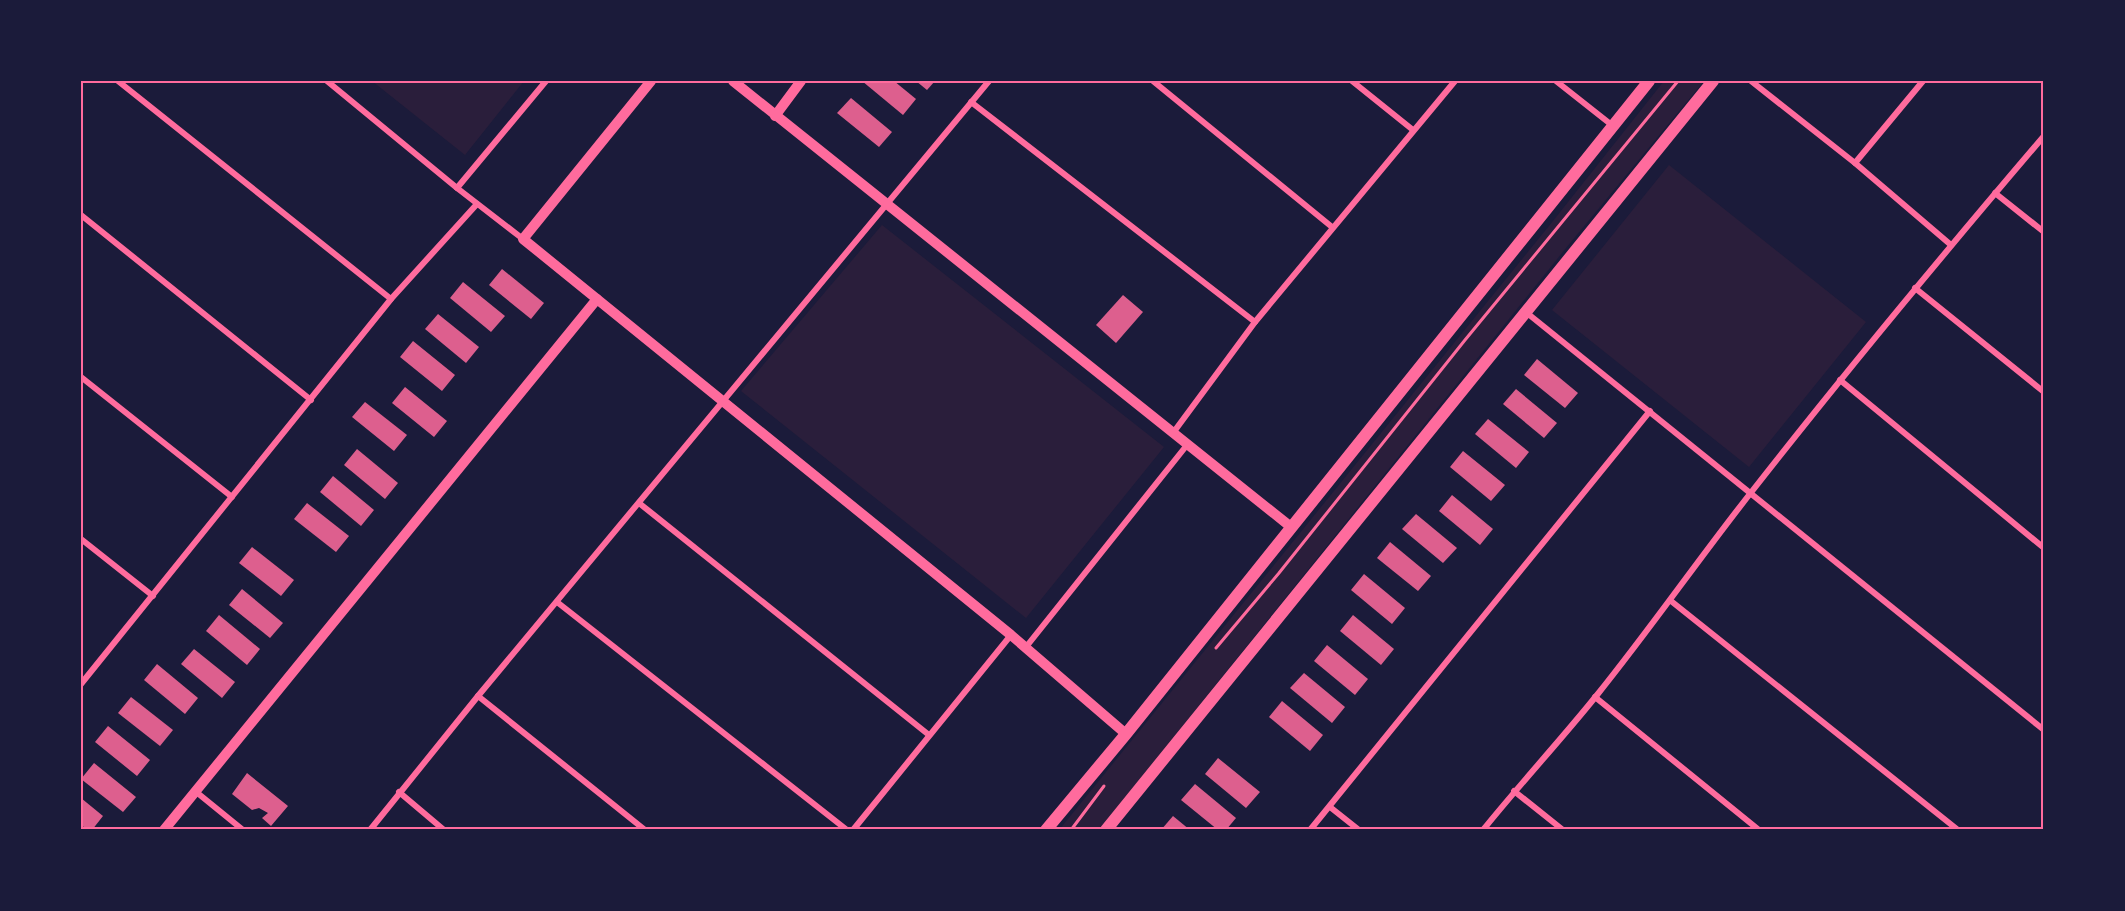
<svg xmlns="http://www.w3.org/2000/svg" width="2125" height="911" font-family="Commissioner,sans-serif">
	<style>
		.green { fill: #2a1e3b }
		.building { fill: #dd5f8e }
		.lines { fill: none; stroke-linecap: round; stroke-linejoin: round }
		.path { stroke: #ff6b9d; stroke-width: 3 }
		.minor { stroke: #ff6b9d; stroke-width: 6 }
		.tertiary { stroke: #ff6b9d; stroke-width: 10 }
		.secondary { stroke: #ff6b9d; stroke-width: 12 }
		.neatline { fill: none; stroke: #ff6b9d; stroke-width: 2 }
	</style>
	<rect width="100%" height="100%" fill="#1b1b3a"/>
	<g class="green">
		<polygon points="372,81 524,81 465,155"/>
		<polygon points="1664,81 1704,81 1566,248 1099,830 1059,830 1553,221"/>
		<polygon points="1669,165 1866,322 1749,467 1552,310"/>
		<polygon points="882,225 1164,447 1026,618 741,391"/>
	</g>
	<g class="building">
		<polygon points="862,81 894,81 916,99 903,115"/>
		<polygon points="916,81 935,81 927,90"/>
		<polygon points="851,98 892,132 879,147 837,113"/>
		<polygon points="502,269 544,303 531,319 489,285"/>
		<polygon points="463,282 505,316 491,332 450,298"/>
		<polygon points="1123,295 1143,312 1116,343 1096,325"/>
		<polygon points="438,314 479,347 466,363 425,329"/>
		<polygon points="413,341 455,375 442,391 400,357"/>
		<polygon points="1537,359 1578,393 1565,408 1524,375"/>
		<polygon points="405,387 447,421 434,437 392,403"/>
		<polygon points="1516,389 1557,423 1544,438 1503,404"/>
		<polygon points="365,402 407,435 394,451 352,417"/>
		<polygon points="1488,419 1529,452 1516,468 1475,434"/>
		<polygon points="357,449 398,483 385,499 344,465"/>
		<polygon points="1463,451 1505,485 1491,501 1450,467"/>
		<polygon points="333,476 374,510 361,526 320,492"/>
		<polygon points="1452,495 1493,529 1480,545 1439,511"/>
		<polygon points="307,503 349,536 336,552 294,519"/>
		<polygon points="1416,514 1457,548 1443,563 1402,529"/>
		<polygon points="1390,542 1431,576 1418,591 1377,558"/>
		<polygon points="252,547 294,580 281,596 239,563"/>
		<polygon points="1364,574 1405,608 1392,624 1351,590"/>
		<polygon points="242,589 283,623 270,638 229,605"/>
		<polygon points="219,615 260,649 247,665 206,631"/>
		<polygon points="1353,615 1394,649 1381,665 1340,631"/>
		<polygon points="1327,645 1368,679 1355,695 1314,661"/>
		<polygon points="194,649 235,682 222,698 181,664"/>
		<polygon points="157,664 198,698 185,714 144,680"/>
		<polygon points="1304,673 1345,707 1332,723 1290,688"/>
		<polygon points="131,697 173,730 160,746 118,713"/>
		<polygon points="1282,701 1323,735 1310,751 1269,717"/>
		<polygon points="108,726 150,760 137,776 95,742"/>
		<polygon points="1218,758 1260,792 1246,808 1205,774"/>
		<polygon points="94,763 136,797 123,812 81,779"/>
		<polygon points="247,773 288,806 271,826 262,818 268,813 259,808 252,810 232,794"/>
		<polygon points="1195,784 1236,818 1226,830 1218,830 1181,800"/>
		<polygon points="81,798 103,816 92,830 88,830 81,825"/>
		<polygon points="1173,816 1190,830 1161,830"/>
	</g>
	<g class="lines">
		<g class="path">
			<polyline points="1216,648 1279,573 1465,340 1678,81"/>
			<polyline points="1071,830 1104,786"/>
		</g>
		<g class="minor">
			<polyline points="118,81 391,299"/>
			<polyline points="327,81 457,188 523,239"/>
			<polyline points="1153,81 1332,227"/>
			<polyline points="1352,81 1413,130"/>
			<polyline points="1556,81 1613,126"/>
			<polyline points="1751,81 1855,163 1951,245"/>
			<polyline points="971,102 1255,322"/>
			<polyline points="1855,163 1923,81"/>
			<polyline points="457,188 546,81"/>
			<polyline points="1995,193 2044,232"/>
			<polyline points="81,215 311,400"/>
			<polyline points="1915,288 2044,392"/>
			<polyline points="1527,313 2044,730"/>
			<polyline points="81,377 232,497"/>
			<polyline points="1840,380 2044,548"/>
			<polyline points="1173,433 1255,322 1455,81"/>
			<polyline points="639,503 929,735"/>
			<polyline points="81,539 153,596"/>
			<polyline points="1671,601 1958,830"/>
			<polyline points="557,602 847,830"/>
			<polyline points="1026,647 1187,445"/>
			<polyline points="81,684 391,299 477,204"/>
			<polyline points="478,696 645,830"/>
			<polyline points="1595,697 1759,830"/>
			<polyline points="195,791 243,830"/>
			<polyline points="1514,791 1563,830"/>
			<polyline points="399,792 444,830"/>
			<polyline points="1330,807 1359,830"/>
			<polyline points="370,830 478,696 989,81"/>
			<polyline points="853,830 1011,635"/>
			<polyline points="1310,830 1650,411"/>
			<path d="M 1483,830 C 1520,784 1560,741 1597,695 C 1651,628 1700,557 1753,490 C 1847,370 1945,252 2044,136"/>
		</g>
		<g class="tertiary">
			<polyline points="651,81 523,239 1011,635 1126,734"/>
			<polyline points="733,81 1291,527"/>
			<polyline points="775,116 801,81"/>
			<polyline points="164,830 597,299"/>
		</g>
		<g class="secondary">
			<polyline points="1046,830 1126,734 1649,81"/>
			<polyline points="1106,830 1713,81"/>
		</g>
	</g>
	<rect width="2125" height="911" fill="none" stroke="#1b1b3a" stroke-width="165"/>
	<rect x="82" y="82" width="1960" height="746" class="neatline"/>
</svg>
